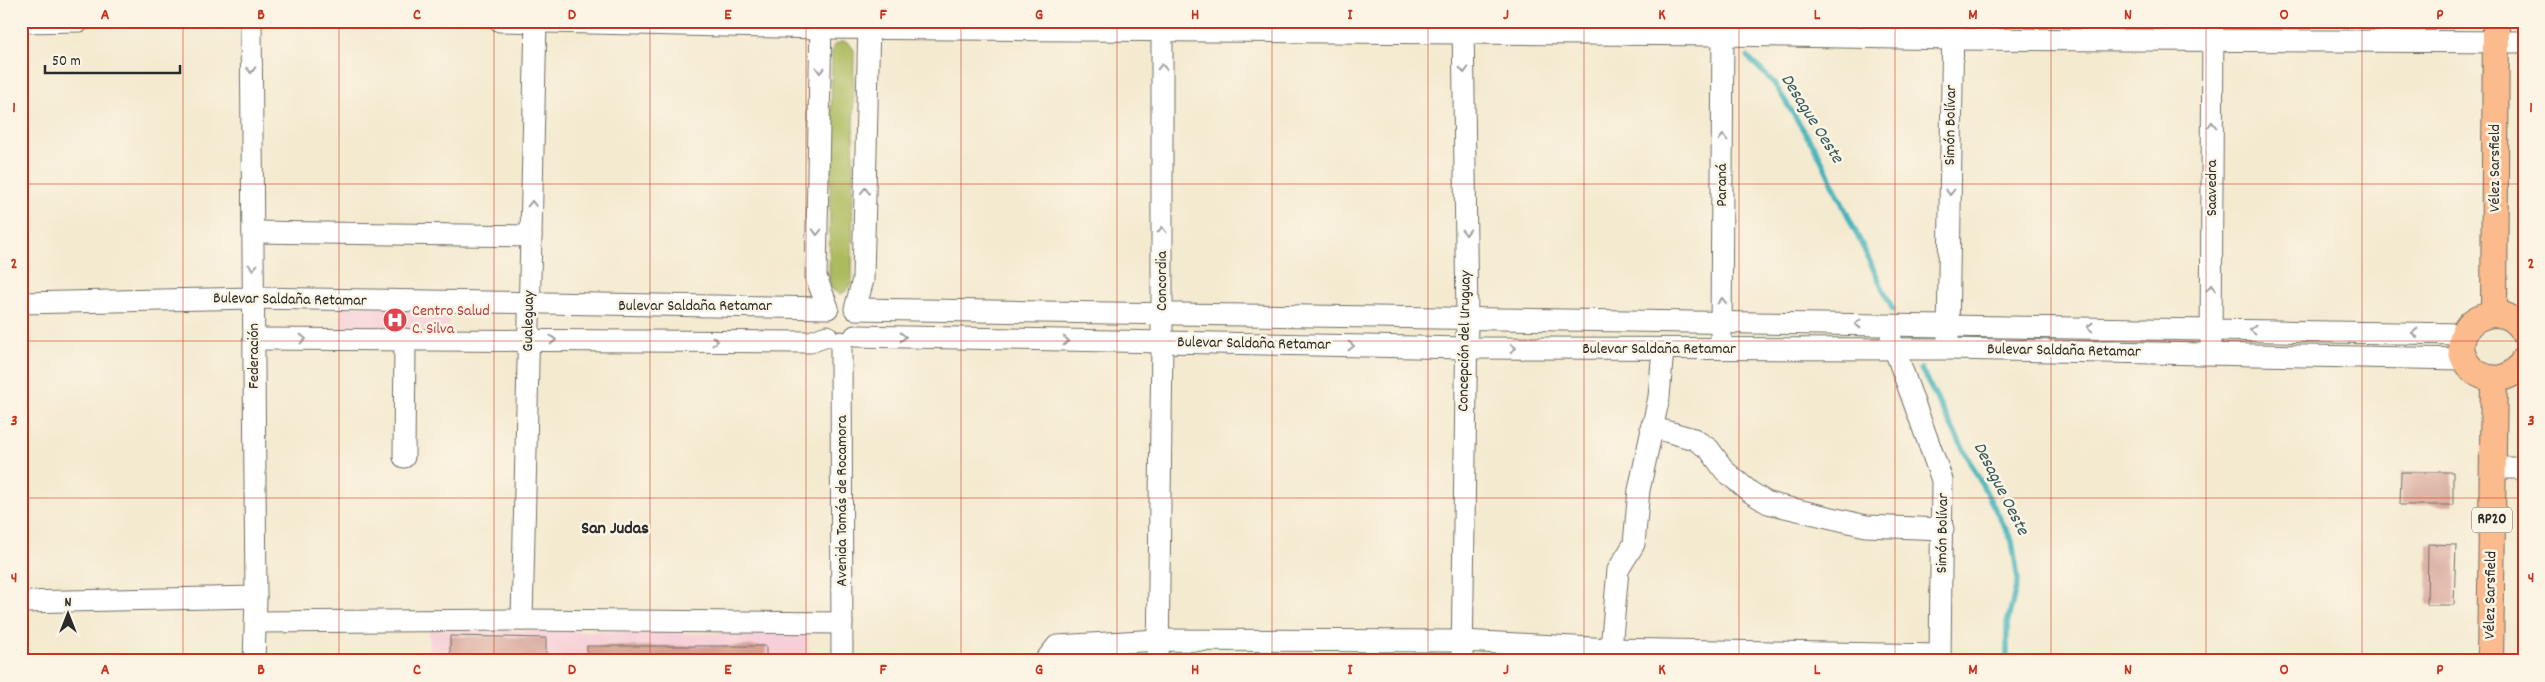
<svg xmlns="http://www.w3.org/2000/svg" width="2545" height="682" font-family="Dekko,sans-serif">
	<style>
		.built { fill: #f6cfd8 }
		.green { fill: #adbb5e; stroke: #6c7344 }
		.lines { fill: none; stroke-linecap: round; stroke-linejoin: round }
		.stream { stroke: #43b3bb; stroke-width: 5.5 }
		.building { fill: #d5a195 }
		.minor-casing { stroke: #716e65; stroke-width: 23 }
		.major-casing { stroke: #716e65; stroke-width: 28 }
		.minor { stroke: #fff; stroke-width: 21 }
		.major { stroke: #fbbb8c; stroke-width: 26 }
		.oneway { stroke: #a0a0a0 }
		.grid { fill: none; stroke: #c8321e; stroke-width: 1; stroke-opacity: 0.55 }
		.labels { text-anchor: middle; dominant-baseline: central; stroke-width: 5; stroke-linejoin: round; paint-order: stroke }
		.shield { fill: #fcf5e5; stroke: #6a6863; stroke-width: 1 }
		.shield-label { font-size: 15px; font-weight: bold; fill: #2b2b2b }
		.street-label { font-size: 16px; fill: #2b2b2b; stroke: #fcf5e5 }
		.health-label { font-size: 16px; fill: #be3a42; stroke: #fcf5e5; text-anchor: start }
		.water-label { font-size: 18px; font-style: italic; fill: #335b5d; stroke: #fcf5e5 }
		.neighbourhood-label { font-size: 18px; font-weight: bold; fill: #2b2b2b; stroke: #fcf5e5 }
		.neatline { fill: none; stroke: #c8321e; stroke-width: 2 }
		.grid-label { font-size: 16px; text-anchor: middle; font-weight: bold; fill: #c8321e }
	</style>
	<rect width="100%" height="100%" fill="#fcf5e5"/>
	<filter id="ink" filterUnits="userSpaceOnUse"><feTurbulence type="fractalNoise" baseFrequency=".02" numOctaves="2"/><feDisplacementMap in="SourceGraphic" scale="10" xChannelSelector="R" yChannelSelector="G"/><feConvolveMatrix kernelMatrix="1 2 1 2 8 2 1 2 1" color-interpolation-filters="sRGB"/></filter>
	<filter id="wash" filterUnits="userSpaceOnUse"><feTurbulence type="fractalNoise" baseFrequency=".0096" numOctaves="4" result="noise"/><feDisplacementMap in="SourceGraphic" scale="20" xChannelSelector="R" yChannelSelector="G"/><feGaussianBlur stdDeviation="1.12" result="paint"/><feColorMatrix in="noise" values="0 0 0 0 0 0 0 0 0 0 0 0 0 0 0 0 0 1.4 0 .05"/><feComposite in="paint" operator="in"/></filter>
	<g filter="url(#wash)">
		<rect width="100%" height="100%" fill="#f4ead0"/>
		<g class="built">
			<polygon points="341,306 449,308 448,334 341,332"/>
			<polygon points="429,630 808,634 808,661 430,661"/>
		</g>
		<polygon class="green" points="843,41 849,43 854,50 852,283 845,292 840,294 831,289 829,282 832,49 834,45"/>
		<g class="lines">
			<g class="stream">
				<polyline points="1748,57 1774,83 1819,155 1893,310"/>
				<polyline points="1921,369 2012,541 2018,579 2007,624 2007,661"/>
			</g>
		</g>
		<g id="blocks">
			<g class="building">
				<polygon points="2401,472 2453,472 2453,505 2400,505"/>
				<polygon points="2428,544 2456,545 2454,605 2427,605"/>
				<polygon points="450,636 546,638 546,661 450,661"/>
				<rect x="587" y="646" width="179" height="15"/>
			</g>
		</g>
	</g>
	<g filter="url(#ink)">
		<use href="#blocks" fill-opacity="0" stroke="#716e65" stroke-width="1"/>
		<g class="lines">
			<defs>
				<g id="minor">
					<polyline points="251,21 256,597 254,661"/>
					<polyline points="500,21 821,28 1723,35 1953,39 2524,42"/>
					<polyline points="869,21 863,280 855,309 2464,334"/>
					<polyline points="21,22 80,21"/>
					<polyline points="253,232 531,236"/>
					<polyline points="21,303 254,298 828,308 816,277 821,21"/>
					<polyline points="855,336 1465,348 1948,349 2464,359"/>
					<polyline points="1721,337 1723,22"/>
					<polyline points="1948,338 1953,21"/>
					<polyline points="254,339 810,342 827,336"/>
					<polyline points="1891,339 1942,480 1940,661"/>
					<polyline points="841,342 842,661"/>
					<polyline points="2211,344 2213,21"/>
					<polyline points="1651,427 1694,439 1709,449 1725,471 1750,492 1768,503 1866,526 1943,529"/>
					<polyline points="404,457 405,339"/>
					<polyline points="2492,468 2524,468"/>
					<polyline points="21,602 256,597"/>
					<polyline points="522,620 536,21"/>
					<polyline points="256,622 522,620 842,623"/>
					<polyline points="1611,649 1618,570 1634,544 1639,490 1659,397 1663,349"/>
					<polyline points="1045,661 1057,646 1158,640 1463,641 1611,649 1940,655"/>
					<polyline points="1158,661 1162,342 1162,21"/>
					<polyline points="1462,661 1467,319 1463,21"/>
				</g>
				<g id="major">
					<polyline points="2494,314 2496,21"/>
					<path d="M 2524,333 C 2518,322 2507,313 2493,314 C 2483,315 2472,320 2467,328 C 2443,368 2504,401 2524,359"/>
					<polyline points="2490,661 2494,379"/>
				</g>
			</defs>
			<use href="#minor" class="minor-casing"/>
			<use href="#major" class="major-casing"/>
			<use href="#minor" class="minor"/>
			<use href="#major" class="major"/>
		</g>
		<defs><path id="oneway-chevron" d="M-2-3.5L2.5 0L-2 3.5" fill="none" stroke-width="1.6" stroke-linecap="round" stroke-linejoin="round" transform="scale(1.25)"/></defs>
		<g class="oneway">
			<use href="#oneway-chevron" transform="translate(1162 67) rotate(-90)"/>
			<use href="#oneway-chevron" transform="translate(251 70) rotate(89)"/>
			<use href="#oneway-chevron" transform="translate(820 70) rotate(91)"/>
			<use href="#oneway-chevron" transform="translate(1464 70) rotate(89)"/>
			<use href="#oneway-chevron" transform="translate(2212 125) rotate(-90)"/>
			<use href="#oneway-chevron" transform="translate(1723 138) rotate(-90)"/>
			<use href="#oneway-chevron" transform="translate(865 191) rotate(-89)"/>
			<use href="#oneway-chevron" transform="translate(1950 192) rotate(91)"/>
			<use href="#oneway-chevron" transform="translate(532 204) rotate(-89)"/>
			<use href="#oneway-chevron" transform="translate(1162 230) rotate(-90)"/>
			<use href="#oneway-chevron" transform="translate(817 232) rotate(91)"/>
			<use href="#oneway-chevron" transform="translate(1466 232) rotate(89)"/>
			<use href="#oneway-chevron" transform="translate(253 267) rotate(90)"/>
			<use href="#oneway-chevron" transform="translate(2211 288) rotate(-90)"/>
			<use href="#oneway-chevron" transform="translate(1722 301) rotate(-90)"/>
			<use href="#oneway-chevron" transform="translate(1858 324) rotate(-180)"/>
			<use href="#oneway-chevron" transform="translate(2090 327) rotate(-179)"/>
			<use href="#oneway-chevron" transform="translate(2253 330) rotate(-179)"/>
			<use href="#oneway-chevron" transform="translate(2415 333) rotate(-179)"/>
			<use href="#oneway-chevron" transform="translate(903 337) rotate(1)"/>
			<use href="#oneway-chevron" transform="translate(303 339)"/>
			<use href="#oneway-chevron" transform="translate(553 340)"/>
			<use href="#oneway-chevron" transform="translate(715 341)"/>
			<use href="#oneway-chevron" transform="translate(1066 341) rotate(1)"/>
			<use href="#oneway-chevron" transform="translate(1351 346) rotate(1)"/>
			<use href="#oneway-chevron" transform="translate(1513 348)"/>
		</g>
	</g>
	<path class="grid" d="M 183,21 L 183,661M 339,21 L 339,661M 494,21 L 494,661M 650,21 L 650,661M 806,21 L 806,661M 961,21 L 961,661M 1117,21 L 1117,661M 1272,21 L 1272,661M 1428,21 L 1428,661M 1584,21 L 1584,661M 1739,21 L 1739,661M 1895,21 L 1895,661M 2051,21 L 2051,661M 2206,21 L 2206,661M 2362,21 L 2362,661M 21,184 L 2524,184M 21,341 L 2524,341M 21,498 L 2524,498"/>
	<defs>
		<symbol id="hospital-disc" viewBox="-11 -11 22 22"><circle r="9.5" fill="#e0444e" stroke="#fcf5e5"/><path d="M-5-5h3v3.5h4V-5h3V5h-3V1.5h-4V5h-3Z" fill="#fff"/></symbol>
	</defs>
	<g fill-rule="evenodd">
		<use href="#hospital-disc" x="381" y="306" width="28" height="28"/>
	</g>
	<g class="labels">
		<rect class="shield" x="2472" y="507.5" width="40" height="25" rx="4"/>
		<g class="shield-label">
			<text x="2492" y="520">RP20</text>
		</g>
		<g class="street-label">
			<text transform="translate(1951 125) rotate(-89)">Simón Bolívar</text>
			<text transform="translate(2495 168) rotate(-90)">Vélez Sarsfield</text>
			<text transform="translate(1722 185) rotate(-90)">Paraná</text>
			<text transform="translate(2212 188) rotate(-90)">Saavedra</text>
			<text transform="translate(1162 281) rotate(-90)">Concordia</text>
			<text transform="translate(290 300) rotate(1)">Bulevar Saldaña Retamar</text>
			<text x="695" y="306">Bulevar Saldaña Retamar</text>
			<text transform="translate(529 321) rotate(-89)">Gualeguay</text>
			<text transform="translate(1465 341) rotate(-89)">Concepción del Uruguay</text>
			<text transform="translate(1254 344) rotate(1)">Bulevar Saldaña Retamar</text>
			<text x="1659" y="349">Bulevar Saldaña Retamar</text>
			<text transform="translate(2064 351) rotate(1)">Bulevar Saldaña Retamar</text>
			<text transform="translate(254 356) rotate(-90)">Federación</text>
			<text transform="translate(842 501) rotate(-90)">Avenida Tomás de Rocamora</text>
			<text transform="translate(1943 533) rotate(-89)">Simón Bolívar</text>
			<text transform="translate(2491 595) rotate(-89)">Vélez Sarsfield</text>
		</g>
		<g class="health-label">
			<text x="412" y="311">Centro Salud<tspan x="412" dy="18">C. Silva</tspan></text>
		</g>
		<g class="water-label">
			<text transform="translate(1811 119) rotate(58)">Desague Oeste</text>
			<text transform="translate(2000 489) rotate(63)">Desague Oeste</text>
		</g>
		<g class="neighbourhood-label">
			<text x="615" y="529">San Judas</text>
		</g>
	</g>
	<rect width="2545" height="682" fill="none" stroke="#fcf5e5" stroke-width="55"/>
	<g transform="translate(68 614)" stroke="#fcf5e5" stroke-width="4" paint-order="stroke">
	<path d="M0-4L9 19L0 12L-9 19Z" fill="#2b2b2b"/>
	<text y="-8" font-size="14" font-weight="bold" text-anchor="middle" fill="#2b2b2b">N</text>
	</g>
	<path d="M45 65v8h135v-8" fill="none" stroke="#2b2b2b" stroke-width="2.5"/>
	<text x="52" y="65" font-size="15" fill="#2b2b2b" stroke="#fcf5e5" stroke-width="4" paint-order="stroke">50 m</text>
	<rect x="28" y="28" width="2490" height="626" class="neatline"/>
	<g class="grid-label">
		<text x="105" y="19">A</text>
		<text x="261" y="19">B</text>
		<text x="417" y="19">C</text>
		<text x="572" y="19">D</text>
		<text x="728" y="19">E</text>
		<text x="883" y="19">F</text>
		<text x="1039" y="19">G</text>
		<text x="1195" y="19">H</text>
		<text x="1350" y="19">I</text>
		<text x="1506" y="19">J</text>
		<text x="1662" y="19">K</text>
		<text x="1817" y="19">L</text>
		<text x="1973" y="19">M</text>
		<text x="2128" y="19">N</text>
		<text x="2284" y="19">O</text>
		<text x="2440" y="19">P</text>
		<text x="14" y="112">1</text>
		<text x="2531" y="112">1</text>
		<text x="14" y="268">2</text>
		<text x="2531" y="268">2</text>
		<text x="14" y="425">3</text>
		<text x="2531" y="425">3</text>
		<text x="14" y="582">4</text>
		<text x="2531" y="582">4</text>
		<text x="105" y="674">A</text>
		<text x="261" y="674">B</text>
		<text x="417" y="674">C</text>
		<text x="572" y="674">D</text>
		<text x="728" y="674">E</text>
		<text x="883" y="674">F</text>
		<text x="1039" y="674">G</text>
		<text x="1195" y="674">H</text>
		<text x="1350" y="674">I</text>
		<text x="1506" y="674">J</text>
		<text x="1662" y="674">K</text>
		<text x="1817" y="674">L</text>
		<text x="1973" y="674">M</text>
		<text x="2128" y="674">N</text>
		<text x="2284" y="674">O</text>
		<text x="2440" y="674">P</text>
	</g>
</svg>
